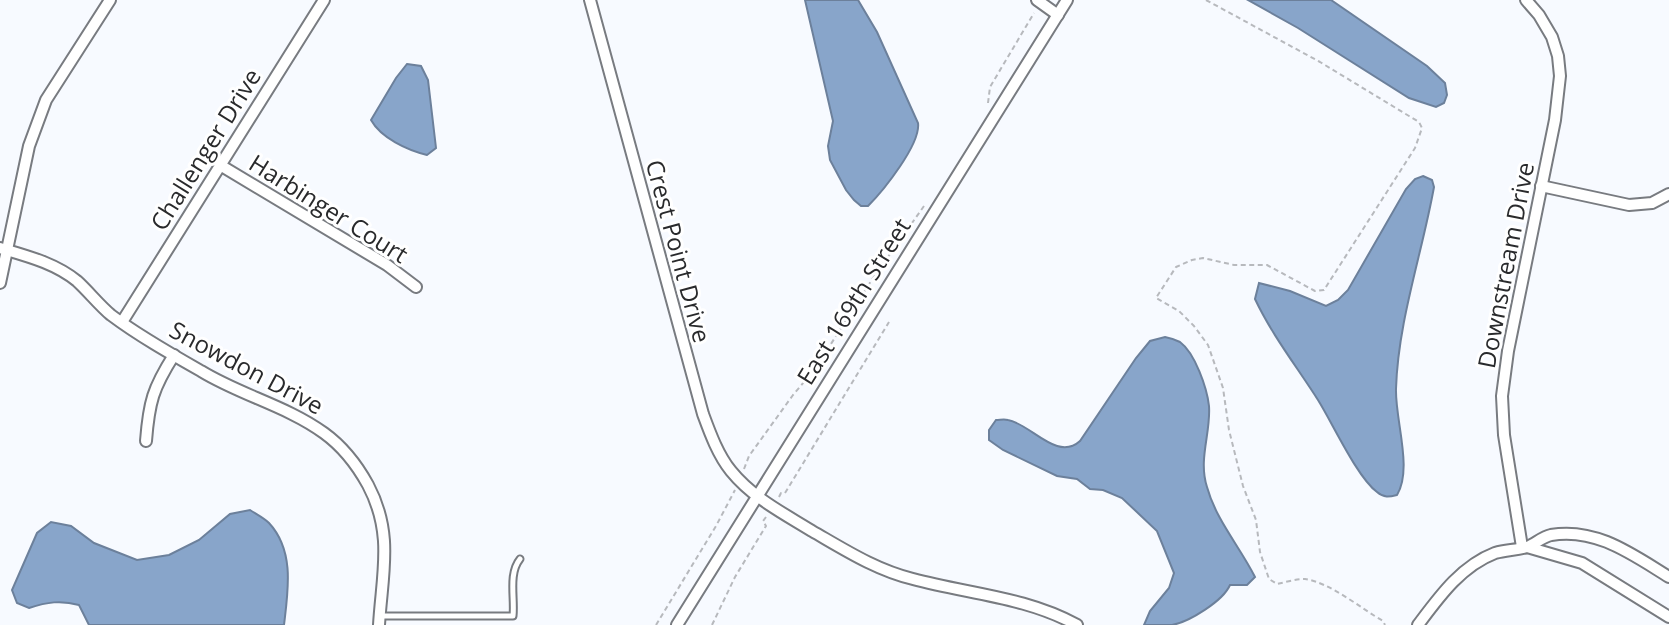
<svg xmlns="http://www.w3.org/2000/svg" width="1669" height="625" font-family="'Open Sans',sans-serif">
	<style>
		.water { fill: #88a5ca; stroke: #6c809b; stroke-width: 2 }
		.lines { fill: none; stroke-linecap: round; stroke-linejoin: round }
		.lane-casing { stroke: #787b80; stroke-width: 9 }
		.street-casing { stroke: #787b80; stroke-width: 14 }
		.path { stroke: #b7b9bd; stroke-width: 2; stroke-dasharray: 5 3.5; stroke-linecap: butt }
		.lane { stroke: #fff; stroke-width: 5 }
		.street { stroke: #fff; stroke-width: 10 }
		.labels { text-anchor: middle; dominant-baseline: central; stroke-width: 6; stroke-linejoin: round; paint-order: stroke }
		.street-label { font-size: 24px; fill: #292a2c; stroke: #fff }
	</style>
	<rect width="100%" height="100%" fill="#f7faff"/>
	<g class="water">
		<path d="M 805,0 L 858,0 L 877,32 L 918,123 C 921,144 883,191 868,206 L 861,206 L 854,200 L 846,190 L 830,160 L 828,146 L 833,121 Z"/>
		<polygon points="1248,0 1331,0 1427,66 1445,83 1447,95 1444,103 1436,107 1409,98 1298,28"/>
		<path d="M 407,64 L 421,66 L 428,80 L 436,148 L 427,155 C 407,150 381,138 371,120 L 396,78 Z"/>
		<path d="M 1423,176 L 1432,180 L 1434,187 C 1422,254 1398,321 1396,389 C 1395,420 1413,469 1397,495 C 1389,497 1384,498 1377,492 C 1357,477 1333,424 1318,400 C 1297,367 1272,335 1255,299 L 1259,283 L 1290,291 L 1326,306 L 1338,300 L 1348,290 L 1406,189 L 1415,179 Z"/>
		<path d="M 1165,337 C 1170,338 1176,340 1180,342 C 1195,353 1207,388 1209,406 C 1211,433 1198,459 1207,487 C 1216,520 1240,547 1255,577 L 1247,585 L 1230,585 C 1223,601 1189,622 1172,625 C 1163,625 1152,625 1144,625 L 1150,611 L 1169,588 L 1174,573 L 1157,531 L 1122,498 L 1103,490 L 1090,489 L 1077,479 L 1057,476 L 1003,450 L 989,440 L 989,430 L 996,420 C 1000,420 1004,419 1008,420 C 1031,424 1057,462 1080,441 L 1136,358 L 1150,341 Z"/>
		<path d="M 250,510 C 256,514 264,518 269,523 C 295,551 288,591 284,625 L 89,625 L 79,605 C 61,600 47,602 29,608 L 17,603 L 12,590 L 37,533 L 51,522 L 71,526 L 94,543 L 137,560 L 169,555 L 199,540 L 230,514 Z"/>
	</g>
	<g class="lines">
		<defs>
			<path id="lane" d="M 379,616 L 513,616 C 515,598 508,574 520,559"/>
			<g id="street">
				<path d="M 590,0 L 703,414 C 710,433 718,455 731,471 C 753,498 783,513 812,531 C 845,550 876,570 913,579 C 969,594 1026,597 1077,625"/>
				<polyline points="1037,0 1058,15"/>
				<polyline points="220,165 387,265 416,287"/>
				<polyline points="1541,186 1629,205 1652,203 1669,194"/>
				<path d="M 0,248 C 27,256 55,263 77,281 C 89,292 99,305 111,315 C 139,336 171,354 201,371 C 240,395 287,406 324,433 C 342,446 357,465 368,485 C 394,534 382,574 379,625"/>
				<polyline points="0,283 29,146 46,100 110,0"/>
				<polyline points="122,322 324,0"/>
				<path d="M 146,441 C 149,402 153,388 174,355"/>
				<polyline points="1522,547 1504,435 1502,396 1508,351 1555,120 1560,76 1558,56 1552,37 1539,15 1526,0"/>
				<polyline points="1527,547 1582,563 1669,617"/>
				<polyline points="677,625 1067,0"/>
				<path d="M 1418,625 C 1439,597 1461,566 1495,553 C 1506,550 1517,550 1527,547 C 1535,544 1542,537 1551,535 C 1596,527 1633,555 1669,577"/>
			</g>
		</defs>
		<use href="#lane" class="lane-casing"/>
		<use href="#street" class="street-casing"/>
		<g class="path">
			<path d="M 1206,0 L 1320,62 L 1409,116 L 1419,122 L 1422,128 L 1415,148 L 1324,290 L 1315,291 L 1267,265 L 1234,265 L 1203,258 L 1192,260 L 1176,267 L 1156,298 L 1179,311 L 1194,326 L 1208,345 L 1223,388 L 1229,430 L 1243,486 L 1256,520 L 1260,552 L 1269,579 L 1277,584 C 1286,582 1296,579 1305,579 C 1329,582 1362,609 1383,621 L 1385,625"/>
			<polyline points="988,103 990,87 1034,13"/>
			<polyline points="744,469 749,456 793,395 815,369 873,278 924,206"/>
			<polyline points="779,497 781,493 785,493 889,322"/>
			<polyline points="656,625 716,526 735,490"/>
			<polyline points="712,625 735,577 766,526 763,521 766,517"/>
		</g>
		<use href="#lane" class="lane"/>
		<use href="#street" class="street"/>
	</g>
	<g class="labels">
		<g class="street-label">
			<text transform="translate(205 149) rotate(-58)">Challenger Drive</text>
			<text transform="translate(329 208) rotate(32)">Harbinger Court</text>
			<text transform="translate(679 251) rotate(75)">Crest Point Drive</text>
			<text transform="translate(1505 265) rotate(-79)">Downstream Drive</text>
			<text transform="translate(853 301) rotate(-58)">East 169th Street</text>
			<text transform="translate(247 367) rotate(28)">Snowdon Drive</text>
		</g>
	</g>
</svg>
